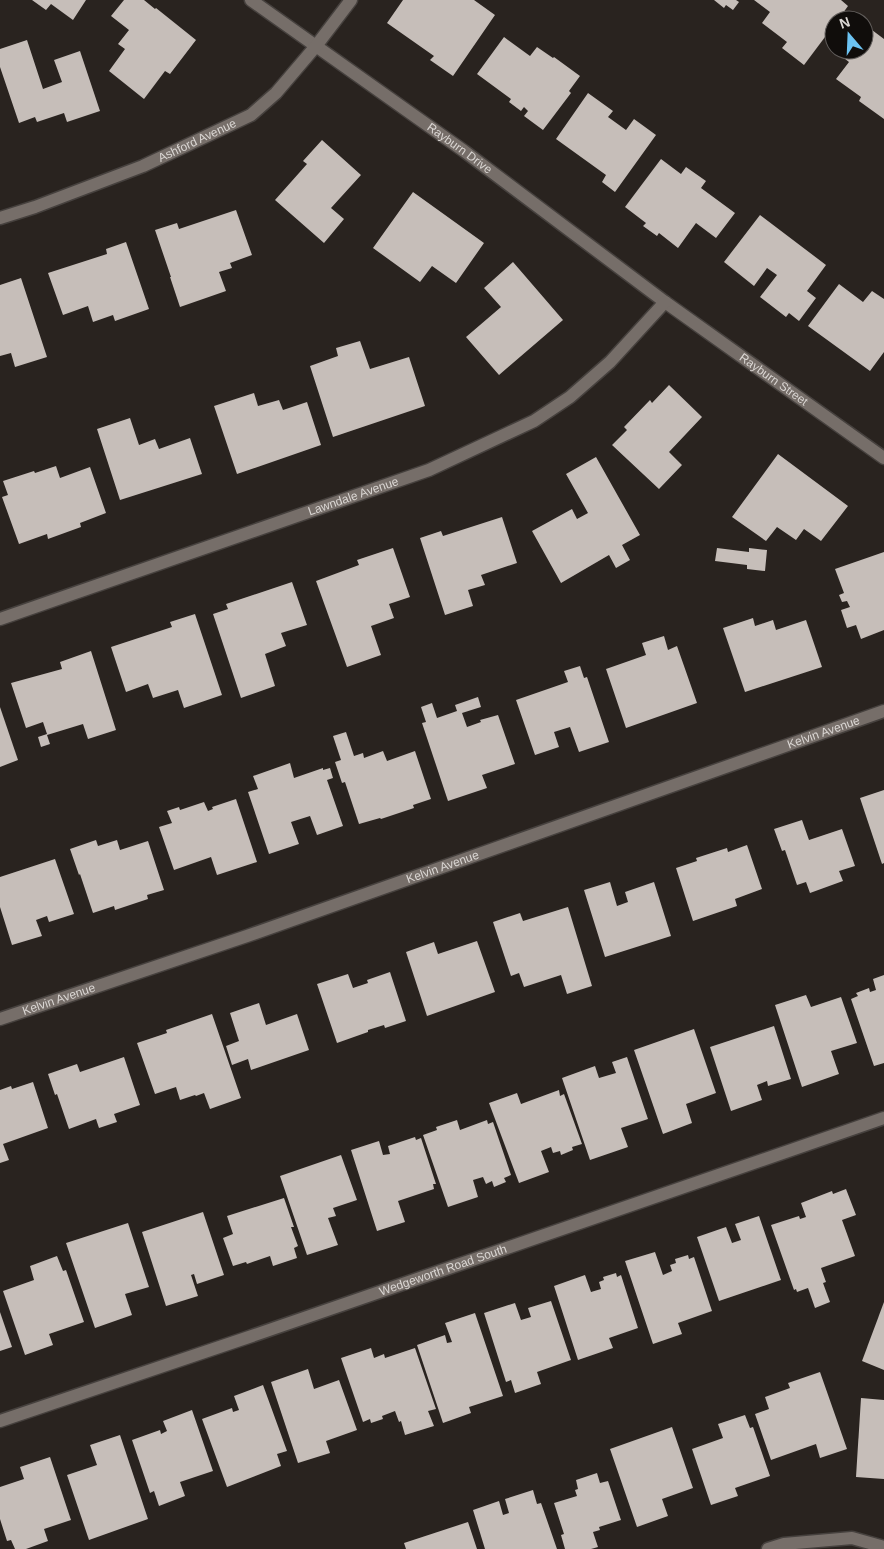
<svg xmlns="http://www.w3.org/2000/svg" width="884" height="1549" font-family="Helvetica,sans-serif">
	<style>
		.building { fill: #c6beb9 }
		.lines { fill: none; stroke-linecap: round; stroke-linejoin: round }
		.minor-casing { stroke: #46413e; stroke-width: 15 }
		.minor { stroke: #766e69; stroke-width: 12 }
		.labels { text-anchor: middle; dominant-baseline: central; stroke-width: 5; stroke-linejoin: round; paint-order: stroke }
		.street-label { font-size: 12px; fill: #dad6d3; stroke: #100d0b }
	</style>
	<rect width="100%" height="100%" fill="#29231f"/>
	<g class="building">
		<polygon points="32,0 86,0 73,20 51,4 46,10"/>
		<polygon points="124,0 144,0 155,9 156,8 196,40 170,74 165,71 144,99 109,71 125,49 118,44 129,30 111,16"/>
		<polygon points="403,0 474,0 495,15 453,76 430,60 434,56 387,23"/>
		<polygon points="714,0 736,0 739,2 733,10 726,5 724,8"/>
		<polygon points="754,0 841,0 848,6 838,20 834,20 834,25 804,65 782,48 787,42 762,23 770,12"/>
		<polygon points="864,24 884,39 884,119 859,101 861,97 836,79 849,62 832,49 834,46 834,50 864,50"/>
		<polygon points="504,37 530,56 537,47 553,58 554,57 580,76 569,91 571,93 543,130 524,116 528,111 524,107 521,111 509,102 511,99 477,74"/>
		<polygon points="27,40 43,89 62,82 54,60 80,51 100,111 67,122 64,113 37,122 35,117 19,123 0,67 0,49"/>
		<polygon points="588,93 613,111 608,117 626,130 634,119 656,135 615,192 602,182 606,175 556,139"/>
		<polygon points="322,140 361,175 331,208 344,219 324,243 275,200 307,164 303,161"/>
		<polygon points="661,159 681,174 686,167 706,181 701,188 735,213 716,238 696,223 678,248 659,233 657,236 643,226 646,223 625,207"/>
		<polygon points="413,192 484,243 456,283 432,266 420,282 373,248"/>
		<polygon points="236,210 252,255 230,263 232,268 219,272 226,291 180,307 170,277 171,277 155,230 177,223 179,229"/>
		<polygon points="760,215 826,265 807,291 816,298 799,321 789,313 786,317 760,297 777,275 767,268 754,286 724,262"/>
		<polygon points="126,242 149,309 115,321 113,315 93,322 88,306 63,315 48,273 107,254 106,249"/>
		<polygon points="513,262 563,320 499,375 466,337 501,307 484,288"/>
		<polygon points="21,278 47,357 15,367 11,353 0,356 0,285"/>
		<polygon points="839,284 863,302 872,291 884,299 884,352 870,371 808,326"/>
		<polygon points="360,341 370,369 409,357 425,406 333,437 310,366 338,356 336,348"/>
		<polygon points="669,385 702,417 669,452 682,465 659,489 612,445 627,430 624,427 650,400 652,403"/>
		<polygon points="254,393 258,406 279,400 283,410 307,402 321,445 237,474 214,406"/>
		<polygon points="130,418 139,445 155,439 159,449 190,438 202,474 120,500 97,429"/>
		<polygon points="778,454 848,506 821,541 804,529 796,540 777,527 766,541 732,517"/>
		<polygon points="596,457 640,535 622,545 630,560 616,568 609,555 561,583 532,531 572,509 577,519 588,513 566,474"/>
		<polygon points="56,466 60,478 90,467 106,513 80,523 81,527 48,539 47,534 19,544 2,497 8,495 3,481 34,471 35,473"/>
		<polygon points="502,517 517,563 481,575 485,585 468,590 473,606 445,615 420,538 441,531 443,536"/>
		<polygon points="393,548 410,597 389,604 394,618 371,626 381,655 347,667 316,581 359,565 357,560"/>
		<polygon points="717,548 749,552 749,548 767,550 765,571 747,569 747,565 715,561"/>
		<polygon points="884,552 884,630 861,639 856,625 847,628 841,610 850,607 847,601 842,602 839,595 844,593 835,569"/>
		<polygon points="292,582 307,625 281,633 286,646 265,654 275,686 241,698 213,614 228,609 226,604"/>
		<polygon points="195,614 222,695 184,708 178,690 153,698 148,684 126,692 111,647 172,627 170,622"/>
		<polygon points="753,618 755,626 773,620 776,630 806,620 822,667 745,692 723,628"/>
		<polygon points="664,636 668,650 677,646 697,703 626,728 606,669 646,655 642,643"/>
		<polygon points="91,651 116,730 88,739 83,724 47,735 50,744 41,747 38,737 47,734 43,722 26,728 11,683 62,669 60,662"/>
		<polygon points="580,666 584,678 587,677 609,742 579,752 570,727 554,732 559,747 535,755 516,700 568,682 564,671"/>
		<polygon points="478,697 481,707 462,713 467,727 481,722 480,720 498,715 515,764 482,775 487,788 448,801 422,723 426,722 421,707 432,703 437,718 457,711 455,705"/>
		<polygon points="0,707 18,760 0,767"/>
		<polygon points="346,732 354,756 363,753 364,758 383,751 387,761 415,751 431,799 413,805 414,808 381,819 380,818 359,824 345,782 342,783 335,762 341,760 333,736"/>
		<polygon points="290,763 294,778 323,768 323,770 330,768 333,778 327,780 343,826 317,835 310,816 291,822 299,844 269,854 248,792 258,789 253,776"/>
		<polygon points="884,790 884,863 882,864 860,798"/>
		<polygon points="236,799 257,862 217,875 211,857 174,870 159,827 172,823 167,811 179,807 180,810 204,802 208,811 213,809 212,807"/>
		<polygon points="802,820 809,840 842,829 855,866 839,871 843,881 810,893 806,882 797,885 785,850 782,851 774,829"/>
		<polygon points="96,840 98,846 117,840 120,850 148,841 164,890 147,895 148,899 115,910 114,906 93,913 80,874 79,875 70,849"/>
		<polygon points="747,845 762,889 735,899 737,906 693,921 676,868 697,861 696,858 727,848 728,852"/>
		<polygon points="55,859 74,914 49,922 47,916 36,920 42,936 12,945 0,907 0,877"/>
		<polygon points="610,882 617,906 628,902 625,892 654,882 671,936 605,957 584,890"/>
		<polygon points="568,907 592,986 567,994 561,975 524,987 519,973 511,976 493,922 520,913 523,921"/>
		<polygon points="477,941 495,992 427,1016 406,952 434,942 438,954"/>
		<polygon points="390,972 406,1021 385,1028 384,1025 368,1030 368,1032 337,1043 317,984 348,974 353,988 368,983 367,980"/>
		<polygon points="884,975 884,1063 874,1066 851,999 858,996 856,993 869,988 870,992 876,990 873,979"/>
		<polygon points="806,995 811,1007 841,997 857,1043 831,1051 839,1074 802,1087 775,1005"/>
		<polygon points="259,1003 266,1025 297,1014 309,1050 251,1070 248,1059 232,1065 226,1046 239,1041 230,1013"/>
		<polygon points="212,1014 241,1098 210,1109 204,1093 196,1096 195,1095 180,1100 176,1087 155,1094 137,1043 167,1033 166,1030"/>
		<polygon points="774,1026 791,1079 768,1086 767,1081 757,1085 762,1100 731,1111 710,1047"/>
		<polygon points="694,1029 716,1093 686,1104 692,1123 663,1134 634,1050"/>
		<polygon points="124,1057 140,1105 114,1114 117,1122 99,1128 96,1119 69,1129 57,1094 55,1095 48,1074 77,1064 80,1072"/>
		<polygon points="627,1057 648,1119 621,1128 628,1147 590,1160 562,1078 595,1066 599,1078 616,1073 612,1062"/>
		<polygon points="33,1082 48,1128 3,1144 9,1160 0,1163 0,1090 11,1086 12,1089"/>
		<polygon points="559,1090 560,1096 564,1094 582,1144 572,1147 573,1150 561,1155 560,1151 553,1153 551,1147 541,1151 549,1172 519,1183 489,1103 517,1093 521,1104"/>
		<polygon points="457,1120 460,1130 487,1120 488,1124 493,1122 511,1175 504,1178 506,1182 494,1187 492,1181 486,1184 483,1177 473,1180 478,1197 448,1207 423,1135 437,1130 436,1127"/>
		<polygon points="415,1137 416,1140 421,1138 436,1184 433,1184 434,1189 398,1201 405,1222 377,1231 351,1150 379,1141 383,1155 390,1154 388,1146"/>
		<polygon points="341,1155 357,1200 333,1208 336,1216 328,1218 338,1245 307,1255 280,1176"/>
		<polygon points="846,1189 856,1215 842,1220 855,1256 821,1268 826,1282 823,1283 830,1302 815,1308 808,1288 797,1292 796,1289 794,1290 771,1225 799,1216 800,1219 806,1217 801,1203 832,1191 833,1194"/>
		<polygon points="284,1198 294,1227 291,1227 298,1246 294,1248 297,1258 273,1266 270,1256 247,1264 246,1262 233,1266 223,1238 233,1234 227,1216"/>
		<polygon points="203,1212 224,1275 197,1284 194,1274 191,1275 198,1296 166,1306 142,1232"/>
		<polygon points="759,1216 781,1280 719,1301 697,1237 726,1227 732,1243 741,1240 735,1224"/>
		<polygon points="128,1223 149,1287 125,1294 132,1315 95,1328 66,1243"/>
		<polygon points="655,1252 663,1275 672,1271 670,1265 676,1263 675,1259 688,1255 689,1259 694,1257 712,1311 678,1323 682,1334 653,1344 625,1261"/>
		<polygon points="57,1256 63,1271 66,1270 84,1322 49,1334 53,1345 25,1355 3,1291 34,1280 30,1266"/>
		<polygon points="616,1273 617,1277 621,1275 638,1328 609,1338 613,1348 578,1360 554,1286 585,1275 591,1292 601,1289 599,1282 604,1280 603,1277"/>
		<polygon points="551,1301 571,1360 537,1372 541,1384 515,1393 511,1380 506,1382 484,1313 515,1303 521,1320 531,1317 528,1308"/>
		<polygon points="884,1302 884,1370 862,1361"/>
		<polygon points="0,1312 12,1347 0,1351"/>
		<polygon points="475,1313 503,1396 469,1407 471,1413 443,1423 417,1345 445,1335 447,1343 452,1342 445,1323"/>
		<polygon points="371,1348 374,1358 384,1354 385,1358 415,1348 436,1409 428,1411 434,1426 405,1435 401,1421 399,1422 395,1411 382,1416 383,1419 371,1423 370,1419 363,1422 341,1358"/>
		<polygon points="308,1369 314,1389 339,1380 357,1430 326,1441 330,1453 298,1463 271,1382"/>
		<polygon points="820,1372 847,1449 820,1458 816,1444 771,1460 755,1414 769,1409 765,1397 790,1388 788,1383"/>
		<polygon points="263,1385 287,1451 277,1454 281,1466 227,1487 202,1419 232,1408 233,1412 239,1410 234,1396"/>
		<polygon points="861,1398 884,1400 884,1479 856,1477"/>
		<polygon points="192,1410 213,1471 180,1482 185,1496 159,1506 154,1491 150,1493 132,1440 160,1430 161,1434 167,1431 163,1421"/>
		<polygon points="745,1415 750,1428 753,1427 770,1476 735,1488 738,1496 711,1505 692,1449 723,1438 718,1424"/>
		<polygon points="672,1427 693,1488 662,1499 668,1516 637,1527 610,1449"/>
		<polygon points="120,1435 148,1519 89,1540 67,1475 97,1465 90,1445"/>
		<polygon points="50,1457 71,1520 44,1529 48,1541 26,1549 15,1549 11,1540 7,1541 0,1519 0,1487 24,1479 20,1467"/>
		<polygon points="597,1473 600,1483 608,1481 621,1520 599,1527 600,1530 593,1532 598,1547 591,1549 565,1549 561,1535 564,1534 554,1503 577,1496 575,1490 578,1489 576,1480"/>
		<polygon points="533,1490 537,1504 541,1503 557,1549 485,1549 473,1510 499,1501 503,1515 509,1513 505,1499"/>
		<polygon points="468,1522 477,1549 406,1549 404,1543"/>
	</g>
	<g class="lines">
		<defs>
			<g id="minor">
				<path id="s1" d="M 251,0 L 464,151 L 665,302 L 884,458"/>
				<path id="s2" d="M 0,218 L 35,207 L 143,166 L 251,115 L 276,93 L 316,46 L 351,0"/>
				<path id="s3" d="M 0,619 L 429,470 L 534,421 L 570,397 L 610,362 L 665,302"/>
				<path id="s4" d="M 0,1019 L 247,936 L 884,711"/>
				<path id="s5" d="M 0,1421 L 246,1338 L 884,1118"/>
				<polyline points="768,1549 784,1544 852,1538 884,1547"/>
			</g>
		</defs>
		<use href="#minor" class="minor-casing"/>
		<use href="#minor" class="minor"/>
	</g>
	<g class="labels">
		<g class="street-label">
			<text stroke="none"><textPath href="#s2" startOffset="212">Ashford Avenue</textPath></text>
			<text stroke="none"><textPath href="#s1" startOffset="256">Rayburn Drive</textPath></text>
			<text stroke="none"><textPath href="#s1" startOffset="646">Rayburn Street</textPath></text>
			<text stroke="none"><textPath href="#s3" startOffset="374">Lawndale Avenue</textPath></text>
			<text stroke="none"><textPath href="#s4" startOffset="872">Kelvin Avenue</textPath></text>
			<text stroke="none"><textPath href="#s4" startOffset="468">Kelvin Avenue</textPath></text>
			<text stroke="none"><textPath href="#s4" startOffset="62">Kelvin Avenue</textPath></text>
			<text stroke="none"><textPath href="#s5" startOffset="468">Wedgeworth Road South</textPath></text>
		</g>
	</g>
	<g transform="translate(849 35) rotate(341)"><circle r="24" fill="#100d0b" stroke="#615d5b"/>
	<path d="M0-4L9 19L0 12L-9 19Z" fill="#6cc3f2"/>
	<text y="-8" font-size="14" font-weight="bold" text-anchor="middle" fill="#dad6d3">N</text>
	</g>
</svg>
